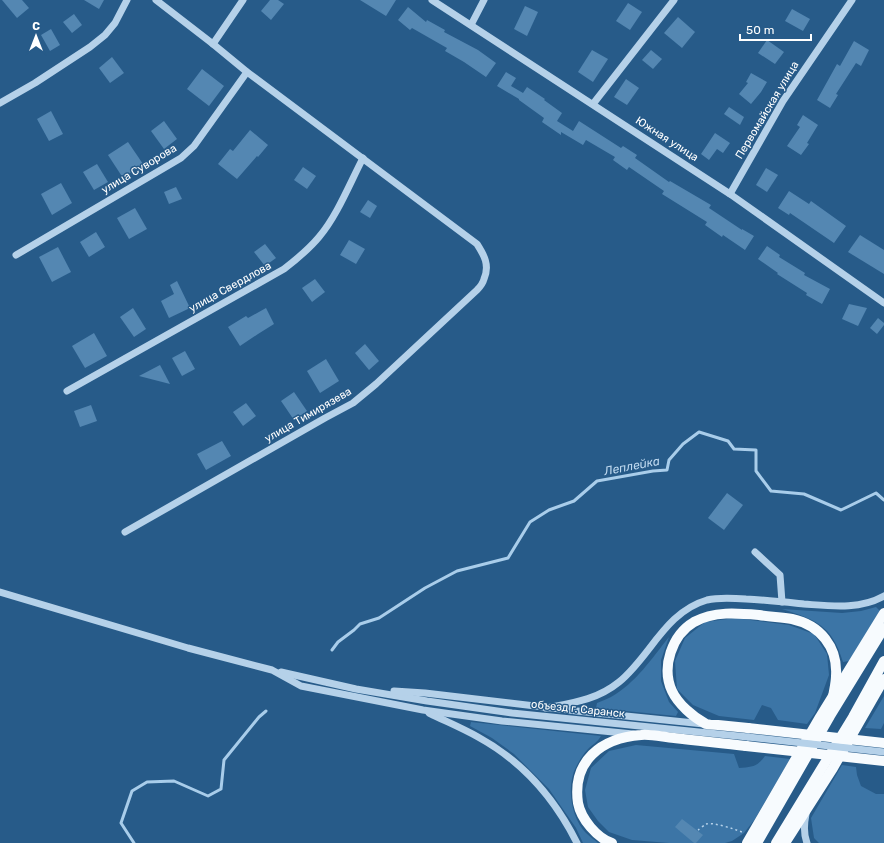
<svg xmlns="http://www.w3.org/2000/svg" width="884" height="843" font-family="Rubik,sans-serif">
	<style>
		.green { fill: #3c75a6 }
		.lines { fill: none; stroke-linecap: round; stroke-linejoin: round }
		.stream { stroke: #a9cdea; stroke-width: 3 }
		.building { fill: #5487b2 }
		.path { stroke: #b5d1e9; stroke-width: 1.5; stroke-dasharray: 2 3; stroke-linecap: butt }
		.minor { stroke: #b5d1e9; stroke-width: 7 }
		.major { stroke: #f7fbfe; stroke-width: 10 }
		.minor-bridge { stroke: #b5d1e9; stroke-width: 7 }
		.major-bridge { stroke: #f7fbfe; stroke-width: 10 }
		.labels { text-anchor: middle; dominant-baseline: central; stroke-width: 3; stroke-linejoin: round; paint-order: stroke }
		.street-label { font-size: 11px; fill: #fff; stroke: #275b89 }
		.water-label { font-size: 12px; font-style: italic; fill: #c0daf0; stroke: #275b89 }
	</style>
	<rect width="100%" height="100%" fill="#275b89"/>
	<g class="green">
		<path d="M 876,607 L 880,611 L 849,661 L 843,662 C 832,625 816,620 782,609 L 842,613 L 861,611 Z"/>
		<polygon points="735,618 789,625 814,634 827,654 829,675 815,713 807,724 778,720 771,708 762,705 754,720 719,716 693,705 677,689 675,661 685,638 705,622"/>
		<path d="M 669,637 L 661,660 L 661,681 L 669,702 L 678,712 L 676,716 L 596,708 L 597,703 C 602,701 607,699 611,697 C 636,683 652,658 669,637 Z"/>
		<polygon points="884,696 884,723 881,729 865,728"/>
		<path d="M 471,722 L 601,736 C 597,743 593,744 588,749 C 584,753 579,761 576,767 C 566,786 571,818 586,833 C 590,837 595,840 598,843 L 583,843 L 576,828 L 549,789 L 514,754 L 492,738 L 470,726 Z"/>
		<path d="M 636,745 L 734,754 L 739,768 C 752,767 757,767 765,756 L 790,759 L 755,819 L 744,833 L 732,841 L 725,843 L 669,843 L 632,840 L 609,832 L 598,821 L 588,807 L 585,790 L 591,768 L 609,751 Z"/>
		<polygon points="842,765 856,767 857,775 861,786 876,794 884,794 884,843 819,843 814,838 811,818"/>
	</g>
	<g class="lines">
		<g class="stream">
			<polyline points="332,650 338,642 354,630 360,624 379,618 425,588 457,571 508,558 530,522 549,510 574,501 597,481 653,471 667,470 669,460 683,444 699,432 728,441 734,449 756,450 756,471 771,491 804,494 841,510 876,493 884,500"/>
			<polyline points="134,843 121,823 132,791 147,782 174,781 208,796 221,789 224,760 259,717 266,711"/>
		</g>
	</g>
	<g class="building">
		<polygon points="2,0 22,0 29,8 17,18"/>
		<polygon points="84,0 104,0 99,9"/>
		<polygon points="270,0 278,0 284,4 271,20 261,11"/>
		<polygon points="360,0 396,0 386,16"/>
		<polygon points="628,3 642,12 630,30 616,21"/>
		<polygon points="525,6 538,12 527,36 514,29"/>
		<polygon points="408,7 426,22 427,20 445,30 444,32 478,50 496,63 486,77 464,62 445,51 447,48 412,28 410,30 398,20"/>
		<polygon points="792,9 810,19 803,31 785,21"/>
		<polygon points="74,14 82,25 72,33 63,22"/>
		<polygon points="678,17 695,32 682,48 664,33"/>
		<polygon points="51,29 60,45 50,51 41,35"/>
		<polygon points="767,40 784,52 775,64 758,53"/>
		<polygon points="854,41 869,50 861,66 856,63 836,94 838,95 830,108 817,100 837,64 840,66"/>
		<polygon points="592,50 608,59 593,82 578,72"/>
		<polygon points="651,50 662,59 653,69 642,60"/>
		<polygon points="112,57 124,73 110,83 99,68"/>
		<polygon points="202,69 224,86 209,106 187,89"/>
		<polygon points="506,72 516,78 511,86 523,93 527,87 545,99 544,100 562,113 557,121 573,131 579,121 621,148 623,146 637,155 635,158 669,182 670,181 711,205 709,208 742,230 742,229 754,236 745,250 723,235 722,237 705,225 707,222 662,194 664,191 629,167 627,170 613,160 615,157 586,140 583,145 561,132 561,135 542,122 544,118 519,100 519,99 497,86"/>
		<polygon points="751,73 767,82 761,92 751,104 739,94 748,83 746,82"/>
		<polygon points="626,79 639,88 627,105 614,97"/>
		<polygon points="729,107 744,117 740,125 724,114"/>
		<polygon points="51,111 63,134 49,141 37,119"/>
		<polygon points="803,115 818,125 807,143 809,144 801,155 787,146 800,127 797,125"/>
		<polygon points="164,121 177,139 164,149 151,131"/>
		<polygon points="250,130 268,145 258,157 257,156 237,179 218,164 230,149 233,151"/>
		<polygon points="715,133 730,143 723,153 717,149 709,160 701,154"/>
		<polygon points="128,142 143,164 123,178 108,155"/>
		<polygon points="97,164 108,182 94,190 83,172"/>
		<polygon points="303,167 316,176 307,189 294,180"/>
		<polygon points="766,168 778,175 767,192 756,185"/>
		<polygon points="61,183 72,203 52,215 41,194"/>
		<polygon points="176,187 182,199 169,204 164,192"/>
		<polygon points="789,191 809,204 811,201 846,226 834,243 790,213 789,215 778,208"/>
		<polygon points="368,200 377,206 370,218 360,212"/>
		<polygon points="135,208 147,229 129,239 117,218"/>
		<polygon points="96,232 105,247 89,257 80,242"/>
		<polygon points="860,235 884,250 884,274 848,252"/>
		<polygon points="349,240 365,249 356,264 340,255"/>
		<polygon points="265,244 276,258 265,266 254,252"/>
		<polygon points="767,246 780,255 779,257 805,273 804,275 830,289 822,304 806,295 807,293 777,274 778,273 758,259"/>
		<polygon points="58,247 71,272 52,282 39,257"/>
		<polygon points="315,279 325,292 312,302 302,288"/>
		<polygon points="177,281 190,308 169,318 161,301 174,294 170,285"/>
		<polygon points="849,304 867,308 858,326 842,319"/>
		<polygon points="133,308 146,329 134,337 120,317"/>
		<polygon points="266,308 274,324 258,334 240,346 228,327 246,316 248,318"/>
		<polygon points="878,318 884,323 884,325 877,334 870,328"/>
		<polygon points="94,333 107,356 85,368 72,346"/>
		<polygon points="365,344 379,361 369,370 355,353"/>
		<polygon points="185,351 195,369 182,376 172,358"/>
		<polygon points="326,359 339,381 320,393 307,371"/>
		<polygon points="160,365 170,384 139,376"/>
		<polygon points="294,392 307,411 294,420 281,401"/>
		<polygon points="246,403 256,416 243,426 233,412"/>
		<polygon points="91,405 97,421 80,427 74,411"/>
		<polygon points="222,441 231,456 206,470 197,454"/>
		<polygon points="727,493 743,505 724,530 708,518"/>
		<polygon points="682,819 703,835 696,843 694,843 675,827"/>
	</g>
	<g class="lines">
		<path class="path" d="M 698,830 C 700,829 704,825 706,824 C 714,822 734,829 742,832"/>
		<g class="minor">
			<polyline points="432,0 730,194 884,303"/>
			<polyline points="471,25 484,0"/>
			<polyline points="213,44 243,0"/>
			<polyline points="0,103 35,83 90,47 105,35 115,23 127,0"/>
			<polyline points="593,104 674,0"/>
			<polyline points="730,194 783,101 852,0"/>
			<polyline points="16,255 181,158 194,146 247,72"/>
			<path d="M 67,391 L 284,269 C 297,259 309,249 319,237 C 337,216 350,183 363,158"/>
			<path d="M 125,532 L 325,418 L 353,403 L 376,384 L 477,290 C 480,287 483,283 484,279 C 490,265 484,255 477,244 L 247,72 L 213,44 L 156,0"/>
			<polyline points="755,552 780,575 782,602"/>
			<polyline points="0,592 188,648 272,670 301,686 423,710 502,721 633,734"/>
			<polyline points="281,672 356,689 427,701 512,713 748,737"/>
			<polyline points="394,691 425,693 577,711 704,724"/>
			<path d="M 546,708 C 572,703 597,700 619,682 C 650,657 665,612 707,600 C 719,597 733,598 746,599 C 765,600 784,602 804,604 C 831,606 859,610 884,596"/>
			<path d="M 429,713 C 445,721 462,728 478,737 C 522,761 555,799 577,843"/>
			<path d="M 806,814 C 804,824 803,833 807,843"/>
		</g>
		<g class="major">
			<path d="M 748,728 C 738,727 728,726 718,725 C 714,725 710,725 706,724 C 693,717 678,704 672,691 C 661,667 672,635 694,622 C 714,611 737,613 759,615 C 770,617 781,617 792,619 C 820,625 838,647 836,676 C 836,683 834,690 833,697"/>
			<path d="M 612,843 C 597,838 581,819 578,803 C 572,761 601,738 641,735 C 651,734 663,737 674,738 C 698,741 722,743 746,746"/>
			<polyline points="747,843 820,717 884,613"/>
			<polyline points="757,843 830,716 884,628"/>
			<polyline points="776,843 853,717 884,661"/>
			<polyline points="785,843 833,768 884,679"/>
		</g>
		<polyline class="minor-bridge" points="748,737 884,752"/>
		<g class="major-bridge">
			<polyline points="748,728 884,743"/>
			<polyline points="746,746 884,761"/>
		</g>
	</g>
	<g class="labels">
		<g class="street-label">
			<text transform="translate(767 110) rotate(-59)">Первомайская улица</text>
			<text transform="translate(667 139) rotate(33)">Южная улица</text>
			<text transform="translate(139 169) rotate(-31)">улица Суворова</text>
			<text transform="translate(230 287) rotate(-29)">улица Свердлова</text>
			<text transform="translate(308 415) rotate(-30)">улица Тимирязева</text>
			<text transform="translate(578 709) rotate(6)">объезд г. Саранск</text>
		</g>
		<g class="water-label">
			<text transform="translate(632 466) rotate(-11)">Леплейка</text>
		</g>
	</g>
	<g transform="translate(36 36)" stroke="#275b89" stroke-width="3" paint-order="stroke">
	<path d="M0-3L7 15L0 10L-7 15Z" fill="#ffffff"/>
	<text y="-6" font-size="11" font-weight="bold" text-anchor="middle" fill="#ffffff">С</text>
	</g>
	<path d="M740 34v6h71v-6" fill="none" stroke="#ffffff" stroke-width="2"/>
	<text x="746" y="34" font-size="12" fill="#ffffff" stroke="#275b89" stroke-width="3" paint-order="stroke">50 m</text>
</svg>
